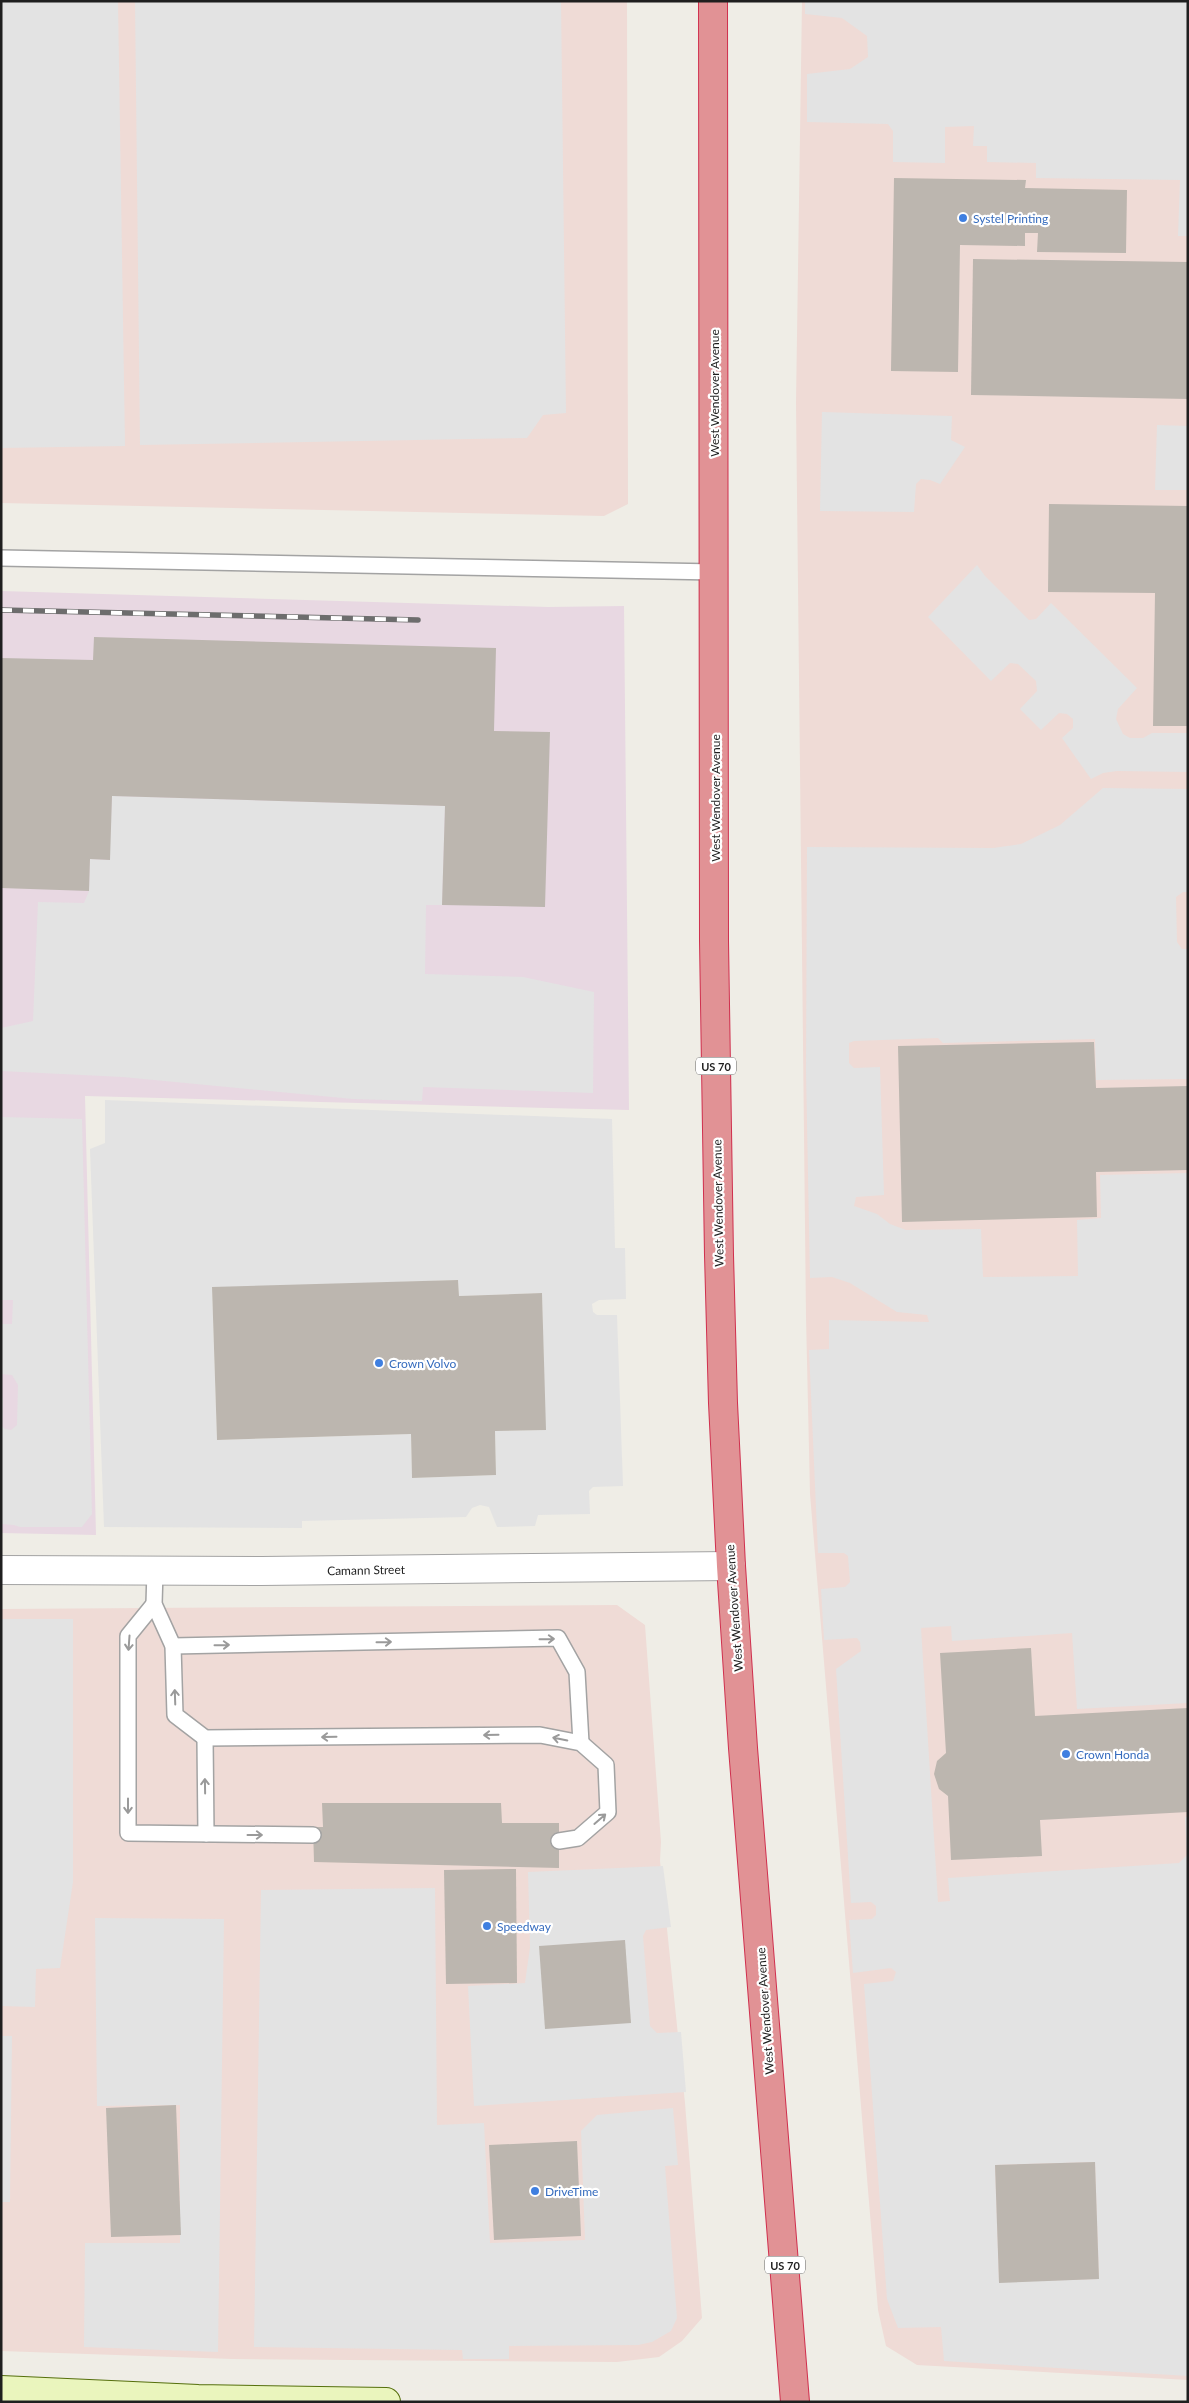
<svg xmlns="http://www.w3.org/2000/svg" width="1189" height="2403" font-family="Lato,sans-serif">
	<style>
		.commercial { fill: #efdbd6 }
		.industrial { fill: #e8d8e2 }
		.parking { fill: #e3e3e3; fill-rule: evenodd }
		.building { fill: #bcb6af }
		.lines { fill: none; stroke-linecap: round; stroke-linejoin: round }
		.lane-casing { stroke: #a3a3a3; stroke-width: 18 }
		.street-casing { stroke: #a3a3a3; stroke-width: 30 }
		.secondary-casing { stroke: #556f0c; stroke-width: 30 }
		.highway-casing { stroke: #d0304e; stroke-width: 30 }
		.lane { stroke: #fff; stroke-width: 15 }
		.street { stroke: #fff; stroke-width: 28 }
		.secondary { stroke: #eaf5bd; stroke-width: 28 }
		.highway { stroke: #e19295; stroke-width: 28 }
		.rail-casing { stroke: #6d6d6d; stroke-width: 5.5 }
		.rail { stroke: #fff; stroke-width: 4; stroke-dasharray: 11; stroke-linecap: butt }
		.oneway { stroke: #9a9a9a }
		.shop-dot { fill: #3f7fe0; stroke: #fff; stroke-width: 2 }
		.labels { text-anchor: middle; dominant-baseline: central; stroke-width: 4.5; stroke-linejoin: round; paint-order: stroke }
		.shield { fill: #fff; stroke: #626262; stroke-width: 1 }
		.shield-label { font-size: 11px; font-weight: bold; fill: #1f1f1f }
		.shop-label { font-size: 12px; fill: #366cbe; stroke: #fff; text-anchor: start }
		.street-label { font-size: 12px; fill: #1f1f1f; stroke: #fff }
	</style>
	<rect width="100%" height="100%" fill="#efede6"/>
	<g class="commercial">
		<polygon points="1,1 627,1 628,504 604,516 1,503"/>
		<polygon points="802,1 1188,1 1188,2380 917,2365 886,2346 878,2310 810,1494 806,1317 796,403"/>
		<polygon points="617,1605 645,1625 661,1842 660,1861 685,2103 702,2318 682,2341 659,2357 617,2362 232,2359 1,2351 1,1609"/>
	</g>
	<polygon class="industrial" points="1,591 548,607 624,606 629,1110 85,1096 96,1535 1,1533"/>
	<g class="parking">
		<polygon points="1,1 118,1 125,446 1,448"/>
		<polygon points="135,1 561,1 566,413 543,415 527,438 140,445"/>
		<polygon points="805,1 1188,1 1188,236 1178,236 1180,180 1036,178 1036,163 987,162 987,146 973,146 974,126 945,127 945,163 893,162 893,131 888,124 807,122 807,74 850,69 868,57 867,36 842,18 805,14"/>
		<polygon points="822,412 952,416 951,440 965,447 940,484 930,480 921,479 916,484 914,512 820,511"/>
		<polygon points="1157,425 1188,426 1188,490 1155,490"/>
		<polygon points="977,565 985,576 1029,620 1036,619 1051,603 1137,688 1118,709 1116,719 1123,734 1130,738 1143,738 1152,733 1188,733 1188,772 1117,771 1103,773 1091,779 1062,738 1073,728 1073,719 1067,714 1059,713 1041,730 1020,709 1037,691 1036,681 1018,664 1010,663 991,681 928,617"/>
		<path d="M 1103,788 L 1188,789 L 1188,892 L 1183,892 L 1176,897 L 1177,942 L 1182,949 L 1188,949 L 1188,1079 L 1096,1080 L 1095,1039 L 943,1043 L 938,1038 L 854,1041 L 849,1043 L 849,1063 L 854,1068 L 880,1067 L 884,1195 L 856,1197 L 854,1206 L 877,1214 L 890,1224 L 906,1230 L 981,1229 L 983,1277 L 1078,1276 L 1077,1220 L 1101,1218 L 1100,1175 L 1188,1173 L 1188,1703 L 1077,1709 L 1072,1633 L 952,1641 L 951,1626 L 921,1628 L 938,1902 L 950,1901 L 948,1878 L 1179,1863 L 1187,1855 L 1185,1817 L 1188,1817 L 1188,2376 L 944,2361 L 941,2327 L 898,2328 L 887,2299 L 864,1984 L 893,1981 L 896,1972 L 891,1968 L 853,1973 L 849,1920 L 872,1919 L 876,1915 L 876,1906 L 871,1902 L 851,1903 L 836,1669 L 861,1651 L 860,1642 L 857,1638 L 824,1640 L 821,1589 L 845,1587 L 850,1582 L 848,1556 L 844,1553 L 818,1553 L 809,1350 L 829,1349 L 829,1320 L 929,1322 L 927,1315 L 897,1312 L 850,1283 L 832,1277 L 810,1278 L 806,1071 L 807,847 L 993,848 L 1021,844 L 1060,825 ZM 1095,2162 L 1099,2279 L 999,2282 L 995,2165 Z"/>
		<polygon points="112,796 445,806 442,905 426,905 425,974 523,977 594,992 593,1093 423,1087 422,1101 353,1099 123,1077 1,1071 1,1028 33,1021 38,902 84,903 89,891 90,859 109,860"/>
		<path d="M 105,1100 L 612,1119 L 615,1248 L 625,1248 L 626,1299 L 599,1300 L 592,1304 L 593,1312 L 597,1315 L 617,1315 L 623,1486 L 593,1487 L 589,1491 L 590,1514 L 538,1515 L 535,1526 L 497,1527 L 489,1507 L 480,1505 L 472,1508 L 466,1517 L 302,1521 L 302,1528 L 104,1527 L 90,1149 L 105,1143 ZM 458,1280 L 459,1296 L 542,1293 L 545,1430 L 495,1431 L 496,1475 L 412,1478 L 411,1434 L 217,1440 L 212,1288 Z"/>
		<polygon points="1,1117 82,1119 92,1514 82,1527 20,1527 14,1525 1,1524 1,1398 3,1398 2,1426 5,1429 11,1430 17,1425 18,1385 12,1375 1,1374 1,1324 12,1324 13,1300 1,1300"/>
		<polygon points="1,1619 73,1619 73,1882 60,1968 36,1969 35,2007 1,2006"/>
		<polygon points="663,1866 671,1927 646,1930 643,1936 650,2026 657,2033 681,2032 686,2092 474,2106 468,1986 525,1983 530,1947 528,1872"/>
		<polygon points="435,1888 437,2125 484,2123 490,2243 585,2240 581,2131 597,2115 673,2108 678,2165 665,2166 677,2318 671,2331 652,2342 638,2345 509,2346 509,2359 463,2359 462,2350 254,2347 261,1890"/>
		<polygon points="95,1918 224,1919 218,2352 84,2347 85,2243 180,2243 180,2105 97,2106"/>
		<polygon points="1,2036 12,2036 10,2202 1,2202"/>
	</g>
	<g class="building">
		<polygon points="894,178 1026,180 1025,188 1127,190 1126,253 1037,252 1038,233 1025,233 1025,246 960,245 958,372 891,371"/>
		<polygon points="973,259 1188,262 1188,399 971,395"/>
		<polygon points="1049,504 1188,506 1188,726 1153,726 1155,593 1048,592"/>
		<polygon points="94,637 496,648 494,731 550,732 545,907 442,905 445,806 112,796 110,860 90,859 89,891 1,888 1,658 93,660"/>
		<polygon points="1094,1042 1096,1088 1188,1086 1188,1170 1096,1172 1097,1217 902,1222 898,1046"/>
		<polygon points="458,1280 459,1296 542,1293 546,1430 495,1431 496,1475 412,1478 411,1434 217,1440 212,1287"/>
		<polygon points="1031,1648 1035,1716 1188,1708 1188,1812 1040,1820 1042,1856 951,1860 948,1796 939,1789 934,1774 937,1761 946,1753 940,1653"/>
		<polygon points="322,1803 501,1803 502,1823 559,1823 559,1868 314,1862 313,1827 323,1827"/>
		<polygon points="516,1869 517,1983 446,1984 444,1870"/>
		<polygon points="625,1940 631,2023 545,2029 539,1946"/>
		<polygon points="176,2105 181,2235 111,2237 106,2108"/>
		<polygon points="577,2141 581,2236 494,2240 489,2145"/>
		<polygon points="1095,2162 1099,2279 999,2283 995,2165"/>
	</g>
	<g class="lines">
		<defs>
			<g id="lane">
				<polyline points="1,558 715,572"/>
				<polyline points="155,1571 154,1604 173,1646 175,1715 205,1738 540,1735 581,1743 606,1765 608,1812 578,1838 559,1841"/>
				<polyline points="154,1604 128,1636 128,1833 313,1835"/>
				<polyline points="173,1646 558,1638 577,1672 581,1743"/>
				<polyline points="205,1738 206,1834"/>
			</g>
			<polyline id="street" points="1,1570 261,1571 731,1566"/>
			<polyline id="secondary" points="1,2390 198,2399 386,2402"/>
			<polyline id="highway" points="713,1 714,941 719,1255 723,1403 731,1566 743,1748 795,2402"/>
		</defs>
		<use href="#lane" class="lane-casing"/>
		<use href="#street" class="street-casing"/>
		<use href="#secondary" class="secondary-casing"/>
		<use href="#highway" class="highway-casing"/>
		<use href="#lane" class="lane"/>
		<use href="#street" class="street"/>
		<use href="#secondary" class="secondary"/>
		<use href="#highway" class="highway"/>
		<defs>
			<polyline id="rail" points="1,610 418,620"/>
		</defs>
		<use href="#rail" class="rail-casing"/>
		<use href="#rail" class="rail"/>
	</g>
	<defs><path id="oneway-shaft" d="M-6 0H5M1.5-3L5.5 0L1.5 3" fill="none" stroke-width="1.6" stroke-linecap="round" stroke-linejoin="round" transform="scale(1.25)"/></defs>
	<g class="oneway">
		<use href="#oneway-shaft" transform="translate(547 1639) rotate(-1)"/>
		<use href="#oneway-shaft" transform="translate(384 1642) rotate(-1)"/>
		<use href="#oneway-shaft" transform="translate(129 1643) rotate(94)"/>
		<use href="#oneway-shaft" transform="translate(222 1645) rotate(-1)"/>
		<use href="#oneway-shaft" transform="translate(175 1697) rotate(-92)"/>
		<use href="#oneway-shaft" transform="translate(491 1735) rotate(179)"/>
		<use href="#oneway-shaft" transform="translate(329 1737) rotate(179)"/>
		<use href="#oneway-shaft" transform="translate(560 1739) rotate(-169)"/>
		<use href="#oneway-shaft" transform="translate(205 1786) rotate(-91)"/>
		<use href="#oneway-shaft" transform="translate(128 1806) rotate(90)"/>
		<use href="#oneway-shaft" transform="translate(600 1819) rotate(-41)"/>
		<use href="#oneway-shaft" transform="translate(255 1835)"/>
	</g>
	<g class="shop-dot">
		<circle cx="963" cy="218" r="5"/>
		<circle cx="379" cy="1363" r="5"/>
		<circle cx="1066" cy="1754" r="5"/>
		<circle cx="487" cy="1926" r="5"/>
		<circle cx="535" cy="2191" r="5"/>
	</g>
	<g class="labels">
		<g class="shield">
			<rect x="696" y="1057.5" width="40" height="17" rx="4"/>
			<rect x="765" y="2256.5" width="40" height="17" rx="4"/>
		</g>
		<g class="shield-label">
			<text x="716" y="1066">US 70</text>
			<text x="785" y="2265">US 70</text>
		</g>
		<g class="shop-label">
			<text x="973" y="218">Systel Printing</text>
			<text x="389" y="1363">Crown Volvo</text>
			<text x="1076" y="1754">Crown Honda</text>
			<text x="497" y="1926">Speedway</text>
			<text x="545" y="2191">DriveTime</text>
		</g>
		<g class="street-label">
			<text transform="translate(714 393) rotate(-90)">West Wendover Avenue</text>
			<text transform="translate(715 798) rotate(-90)">West Wendover Avenue</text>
			<text transform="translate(718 1203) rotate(-91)">West Wendover Avenue</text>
			<text transform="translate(366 1570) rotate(-1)">Camann Street</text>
			<text transform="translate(734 1608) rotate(-94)">West Wendover Avenue</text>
			<text transform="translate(765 2011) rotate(-94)">West Wendover Avenue</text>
		</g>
	</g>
	<rect width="1189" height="2403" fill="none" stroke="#1f1f1f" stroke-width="5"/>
</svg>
